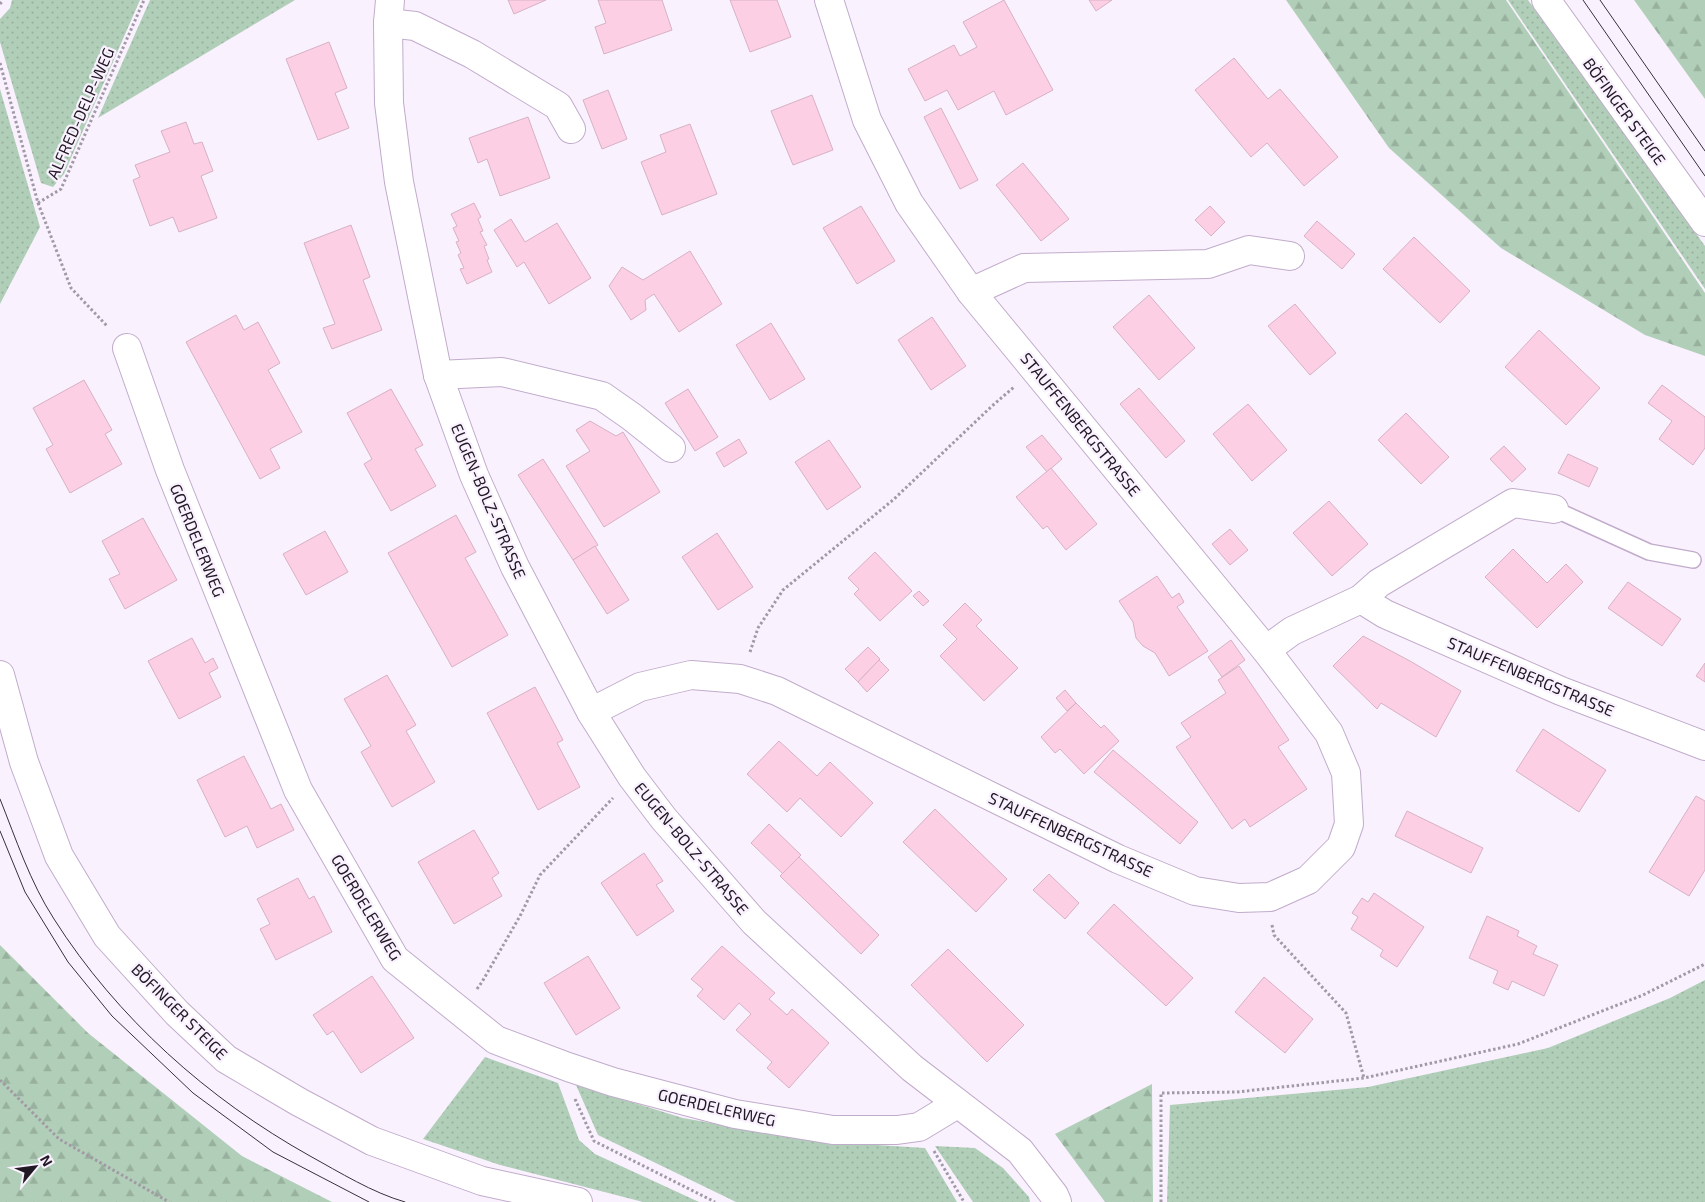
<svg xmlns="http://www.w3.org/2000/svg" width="1705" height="1202" font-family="'Exo 2',sans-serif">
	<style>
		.grass { fill: url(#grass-dots) }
		.forest { fill: url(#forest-firs) }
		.building { fill: #fccfe5; stroke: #d7b1c4 }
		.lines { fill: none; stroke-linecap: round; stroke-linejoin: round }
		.lane-casing { stroke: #c1accb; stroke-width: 18 }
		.street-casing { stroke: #c1accb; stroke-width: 30 }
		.secondary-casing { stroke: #c1accb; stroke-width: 30 }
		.path { stroke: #a199a5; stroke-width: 3; stroke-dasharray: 2.5 2.5; stroke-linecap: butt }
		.lane { stroke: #fff; stroke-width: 15 }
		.street { stroke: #fff; stroke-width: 28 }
		.secondary { stroke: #fff; stroke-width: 28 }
		.tram { stroke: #38303b; stroke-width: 1 }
		.labels { text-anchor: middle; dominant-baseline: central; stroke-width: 4.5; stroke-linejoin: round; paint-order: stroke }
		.street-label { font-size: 16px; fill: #201823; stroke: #faf1ff }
	</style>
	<defs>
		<pattern id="grass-dots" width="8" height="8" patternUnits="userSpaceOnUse" patternTransform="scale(1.25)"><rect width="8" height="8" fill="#b1cfb8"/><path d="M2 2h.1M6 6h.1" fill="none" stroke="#98b19e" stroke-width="1.8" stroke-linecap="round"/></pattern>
		<pattern id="forest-firs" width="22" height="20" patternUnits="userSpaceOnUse" patternTransform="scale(1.25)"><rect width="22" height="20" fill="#b1cfb8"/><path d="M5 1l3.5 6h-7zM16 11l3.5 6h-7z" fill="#98b19e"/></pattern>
	</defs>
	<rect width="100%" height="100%" fill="#faf1ff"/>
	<g class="grass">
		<polygon points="12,0 140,0 64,174 53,187 41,183 0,42 0,19 10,8"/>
		<polygon points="150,0 295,0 98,118"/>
		<polygon points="1508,0 1528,0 1705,246 1705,289"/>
		<polygon points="0,89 40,227 0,304"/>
		<polygon points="1705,980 1705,1202 1167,1202 1170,1105 1368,1087 1548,1048 1670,998"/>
		<polygon points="485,1057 558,1083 579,1140 595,1154 699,1202 643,1202 500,1165 423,1139"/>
		<polygon points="576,1085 683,1118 814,1141 925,1148 957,1202 736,1202 598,1135"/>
		<polygon points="935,1146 975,1148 1003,1168 1029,1197 1030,1202 973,1202"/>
	</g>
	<g class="forest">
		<polygon points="1286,0 1506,0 1705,293 1705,356 1645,335 1501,248 1389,148"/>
		<polygon points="1634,0 1705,0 1705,99"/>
		<polygon points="0,945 88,1033 242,1156 332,1202 0,1202"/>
		<polygon points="1152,1084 1153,1202 1105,1202 1055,1134"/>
	</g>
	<g class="building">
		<polygon points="508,0 546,0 514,14"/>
		<polygon points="598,0 662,0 672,30 604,54 595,27 606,23"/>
		<polygon points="730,0 777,0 791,37 750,52"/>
		<polygon points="1004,0 1053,90 1006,115 994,91 958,110 947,90 925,101 908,69 954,45 960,56 977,47 963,22"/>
		<polygon points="1089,0 1112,0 1096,11"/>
		<polygon points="329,42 347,88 335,93 349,128 318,140 286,59"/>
		<polygon points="1234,58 1268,99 1280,89 1338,157 1304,186 1267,143 1251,157 1195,90"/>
		<polygon points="608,90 627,139 602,149 583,100"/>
		<polygon points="812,95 833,150 793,165 771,111"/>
		<polygon points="941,108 978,180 960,189 924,117"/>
		<polygon points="528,117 550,178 500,196 487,159 478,163 469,138"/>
		<polygon points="186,122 194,144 202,142 213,171 201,176 217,218 179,232 173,217 150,226 133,180 140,177 135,165 170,152 161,131"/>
		<polygon points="690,124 717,194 662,215 641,162 666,152 660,135"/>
		<polygon points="1023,163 1069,219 1041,241 996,185"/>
		<polygon points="474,203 481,217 478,219 483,231 480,232 487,245 484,246 489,259 487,260 492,272 467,284 460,269 464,268 458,255 461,253 456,242 459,241 453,228 457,226 451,214"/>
		<polygon points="861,206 895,261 857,284 823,228"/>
		<polygon points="1210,206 1225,222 1211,236 1195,220"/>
		<polygon points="511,219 525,242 557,223 591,278 549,304 524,262 517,267 494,230"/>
		<polygon points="1317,221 1355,254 1342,269 1304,236"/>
		<polygon points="351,225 370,277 363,280 382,330 332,349 323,328 335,324 304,243"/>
		<polygon points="1414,237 1470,291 1440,323 1383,269"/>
		<polygon points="690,251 722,304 679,332 654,294 645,300 646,310 631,320 609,286 622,267 643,280"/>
		<polygon points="1149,295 1195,348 1159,380 1113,327"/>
		<polygon points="1295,304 1336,353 1310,375 1268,326"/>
		<polygon points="236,315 244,330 258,322 280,363 268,370 302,432 270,449 280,468 260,479 186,342"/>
		<polygon points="932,317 966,366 931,390 898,340"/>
		<polygon points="771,323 805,379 770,400 736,345"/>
		<polygon points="1539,330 1600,388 1566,425 1505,367"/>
		<polygon points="84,380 112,430 105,434 122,464 70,493 46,449 53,445 33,408"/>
		<polygon points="1662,385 1705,417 1705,448 1693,465 1659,439 1672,421 1648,403"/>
		<polygon points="1139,388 1185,441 1166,458 1120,404"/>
		<polygon points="391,389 423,445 415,449 436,486 391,511 364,464 372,459 347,413"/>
		<polygon points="688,389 718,437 695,451 665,403"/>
		<polygon points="1248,404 1287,450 1252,481 1213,434"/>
		<polygon points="1406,413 1449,457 1421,484 1378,440"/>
		<polygon points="590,421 616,436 623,432 660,492 604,527 566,466 590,451 576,430"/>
		<polygon points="1042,435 1062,459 1047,472 1026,447"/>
		<polygon points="739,439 747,453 724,467 716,453"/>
		<polygon points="829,440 861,487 827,510 795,462"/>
		<polygon points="1504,446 1526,469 1512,482 1490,459"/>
		<polygon points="1568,454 1598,468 1589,487 1558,473"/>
		<polygon points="543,459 598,545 573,560 518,475"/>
		<polygon points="1051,468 1097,524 1066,550 1047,526 1043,529 1016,497"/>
		<polygon points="1329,501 1368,544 1332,576 1293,533"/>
		<polygon points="456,515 476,552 465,558 508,635 452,667 388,553"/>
		<polygon points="143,518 177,580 125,609 109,579 120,574 102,541"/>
		<polygon points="1230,529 1248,550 1230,565 1212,544"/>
		<polygon points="325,531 348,572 306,595 283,554"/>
		<polygon points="717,533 753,587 718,610 682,557"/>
		<polygon points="595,546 629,600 607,614 573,560"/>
		<polygon points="1513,549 1547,583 1566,564 1583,582 1537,628 1485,577"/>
		<polygon points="875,552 912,591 880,621 854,594 859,589 848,578"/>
		<polygon points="1157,576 1172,598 1179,593 1184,602 1177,607 1208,651 1169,676 1155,653 1143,646 1136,638 1133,622 1119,601"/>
		<polygon points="1628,582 1681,619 1662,646 1608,608"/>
		<polygon points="919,591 929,601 923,606 913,596"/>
		<polygon points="965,603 982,620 976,626 1018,668 984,701 940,656 957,639 943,625"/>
		<polygon points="1363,636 1410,661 1461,691 1436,737 1381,703 1377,709 1333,666"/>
		<polygon points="192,638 205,663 213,658 218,668 209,673 221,697 179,719 148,661"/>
		<polygon points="1231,640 1245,660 1222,677 1208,657"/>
		<polygon points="868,647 880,659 858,682 845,669"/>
		<polygon points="879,660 889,670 867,692 858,682"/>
		<polygon points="1705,663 1705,682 1696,676"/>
		<polygon points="1239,666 1289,740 1278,747 1307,789 1250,827 1245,819 1232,829 1176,747 1191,737 1181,723 1226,693 1218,680"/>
		<polygon points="387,675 416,725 406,731 435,782 392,807 361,752 371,746 344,699"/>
		<polygon points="535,687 563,740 557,743 580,787 538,810 487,713"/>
		<polygon points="1065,690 1076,703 1067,711 1056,698"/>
		<polygon points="1076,703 1101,728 1104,725 1119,741 1084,774 1060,749 1055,753 1041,737"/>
		<polygon points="1543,729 1606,770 1579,812 1516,771"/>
		<polygon points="779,741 817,776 830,762 873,803 841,837 800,798 787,812 747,774"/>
		<polygon points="1113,750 1198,822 1180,844 1094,772"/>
		<polygon points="244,756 271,809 281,804 294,830 257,848 247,826 225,837 197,780"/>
		<polygon points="1696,796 1705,801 1705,870 1689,896 1649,872"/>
		<polygon points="935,809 1007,879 976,912 903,842"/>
		<polygon points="1407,811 1483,848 1471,873 1395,836"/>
		<polygon points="769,824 801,855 783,874 751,843"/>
		<polygon points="474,830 499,873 492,878 502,896 454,924 418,862"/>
		<polygon points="644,853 663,881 656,885 674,911 637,936 601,883"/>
		<polygon points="799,857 879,935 861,954 780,876"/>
		<polygon points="1049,874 1079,903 1065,919 1033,890"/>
		<polygon points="298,878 309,899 314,896 332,932 276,960 260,929 270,924 257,899"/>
		<polygon points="1374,893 1424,927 1397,967 1380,956 1383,950 1351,929 1358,917 1352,913 1362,898 1368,902"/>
		<polygon points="1114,904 1193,978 1166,1006 1087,933"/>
		<polygon points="1487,916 1519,931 1517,936 1537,946 1533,954 1558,965 1544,996 1512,981 1508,990 1493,983 1498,971 1469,958"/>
		<polygon points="722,946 775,993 769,999 787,1015 792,1009 829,1043 789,1088 767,1068 772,1062 736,1030 751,1014 739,1003 724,1020 697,996 703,989 691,979"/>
		<polygon points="948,949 1024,1025 987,1062 911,985"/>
		<polygon points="588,956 620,1008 576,1035 544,983"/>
		<polygon points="372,976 414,1038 361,1073 333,1031 327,1035 313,1015"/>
		<polygon points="1264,977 1313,1019 1285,1053 1235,1012"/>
	</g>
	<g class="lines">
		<defs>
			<polyline id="lane" points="1554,509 1649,552 1693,560"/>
			<g id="street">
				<polyline points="390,0 388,23 389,103 399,182 438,375 474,475 515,567 591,712 632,777 664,819 754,922 912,1068 1020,1151 1054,1195 1057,1202"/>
				<polyline points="388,23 415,26 472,54 558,106 571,129"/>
				<polyline points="971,292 1024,268 1208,264 1249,250 1290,256"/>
				<polyline points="127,348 170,470 298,790 395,959 496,1040 568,1067 613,1082 735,1114 833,1130 897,1130 919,1127 957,1104"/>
				<polyline points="438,375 502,372 602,396 632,417 671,448"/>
				<polyline points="1361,599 1379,583 1513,503 1554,509"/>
				<polyline points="1266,650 1292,631 1361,599 1385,614 1561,691 1705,746"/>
				<polyline points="591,712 640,687 691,675 740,679 777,691 1118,859 1195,891 1239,898 1270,897 1308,880 1341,847 1349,824 1346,773 1329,733 1266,650 971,292 909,203 867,120 829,0"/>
			</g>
			<g id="secondary">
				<polyline points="1546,0 1705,222"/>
				<polyline points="0,675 24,762 59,856 107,936 177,1013 226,1059 299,1102 372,1141 482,1181 578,1202"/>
			</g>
		</defs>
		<use href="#lane" class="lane-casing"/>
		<use href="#street" class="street-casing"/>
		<use href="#secondary" class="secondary-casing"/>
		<g class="path">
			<polyline points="0,4 3,0"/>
			<polyline points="0,63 38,203 71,288 108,327"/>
			<polyline points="38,203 61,189 144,0"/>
			<polyline points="750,652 758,628 783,590 893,500 992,406 1014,387"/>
			<polyline points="1272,925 1274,935 1346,1013 1364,1078"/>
			<polyline points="477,989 482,982 520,916 540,875 613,798"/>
			<polyline points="0,1080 59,1139 169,1202"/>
			<polyline points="575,1099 594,1141 715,1202"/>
			<polyline points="934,1151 964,1202"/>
			<polyline points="1161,1202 1161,1093 1237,1092 1364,1078 1518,1044 1643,995 1705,964"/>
		</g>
		<use href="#lane" class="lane"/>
		<use href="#street" class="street"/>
		<use href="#secondary" class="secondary"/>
		<g class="tram">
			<polyline points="1583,0 1705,176"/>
			<polyline points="1600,0 1705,151"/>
			<path d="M 0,799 C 16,839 30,882 54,919 C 117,1018 208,1099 310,1156 C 339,1172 373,1193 405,1202"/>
			<polyline points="0,831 25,892 68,962 112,1016 193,1093 273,1152 369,1202"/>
		</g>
	</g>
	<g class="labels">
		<g class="street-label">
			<text transform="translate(1625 111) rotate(54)">BÖFINGER STEIGE</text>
			<text transform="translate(80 113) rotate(-66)">ALFRED-DELP-WEG</text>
			<text transform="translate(1081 424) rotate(51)">STAUFFENBERGSTRASSE</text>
			<text transform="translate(489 501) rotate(67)">EUGEN-BOLZ-STRASSE</text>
			<text transform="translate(198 540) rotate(68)">GOERDELERWEG</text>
			<text transform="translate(1531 676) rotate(23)">STAUFFENBERGSTRASSE</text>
			<text transform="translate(1071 834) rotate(25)">STAUFFENBERGSTRASSE</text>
			<text transform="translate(692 848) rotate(50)">EUGEN-BOLZ-STRASSE</text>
			<text transform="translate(367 907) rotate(59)">GOERDELERWEG</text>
			<text transform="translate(180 1011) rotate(45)">BÖFINGER STEIGE</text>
			<text transform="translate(717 1107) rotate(13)">GOERDELERWEG</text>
		</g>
	</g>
	<g transform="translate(35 1167) rotate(61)" stroke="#faf1ff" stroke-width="4" paint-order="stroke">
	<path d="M0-4L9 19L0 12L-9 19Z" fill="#201823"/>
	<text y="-8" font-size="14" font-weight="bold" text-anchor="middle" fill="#201823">N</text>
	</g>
</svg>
